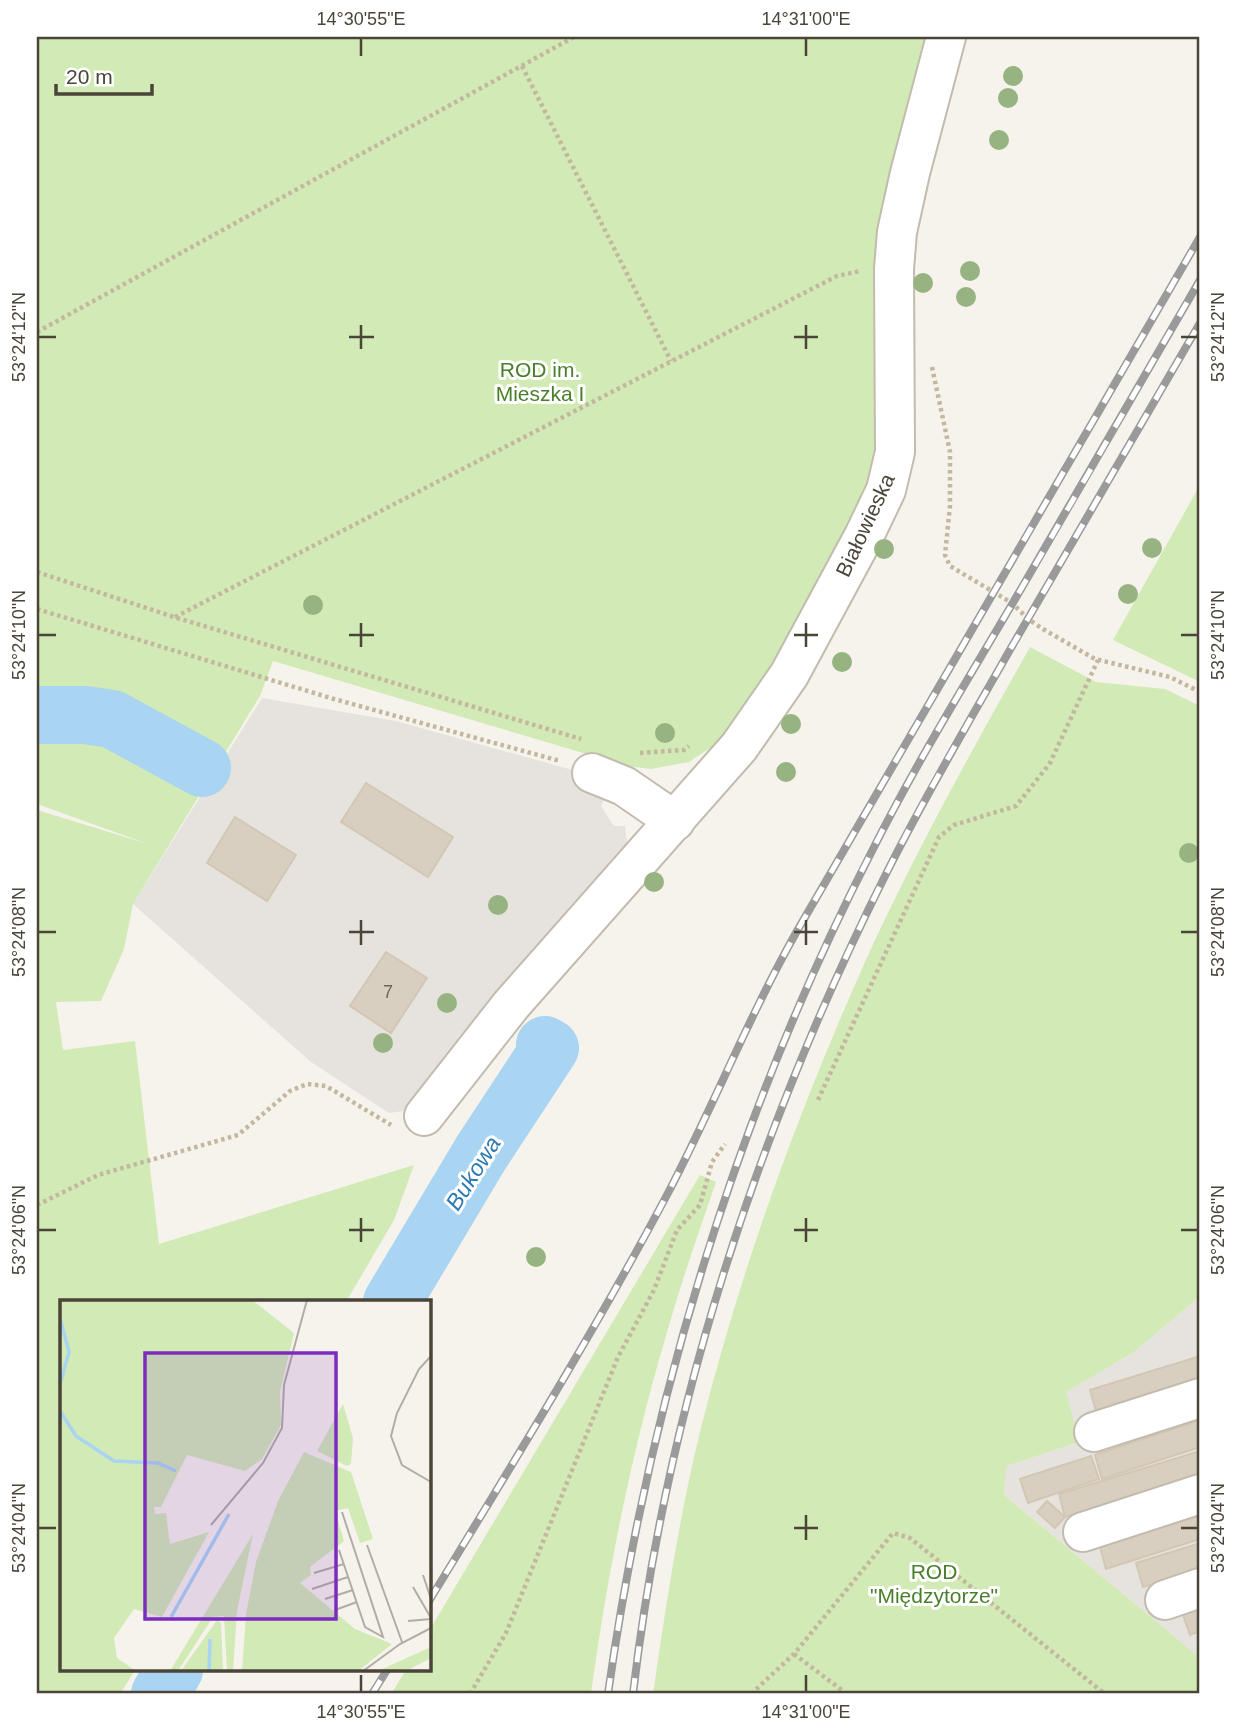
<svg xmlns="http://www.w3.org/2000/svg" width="1237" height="1731" font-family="Arial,sans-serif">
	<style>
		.industrial { fill: #e6e2dd }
		.green { fill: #d2eab5 }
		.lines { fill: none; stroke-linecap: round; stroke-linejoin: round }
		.river { stroke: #a9d4f2; stroke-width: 58 }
		.building { fill: #d8cfc1; stroke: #d3c7b4; stroke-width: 2 }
		.minor-casing { stroke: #c2bbae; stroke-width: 42 }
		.path { stroke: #c4b79f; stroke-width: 4.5; stroke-dasharray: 3.5 3.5; stroke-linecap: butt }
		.minor { stroke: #fff; stroke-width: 38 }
		.rail-casing { stroke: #9a9a9a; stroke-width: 8 }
		.rail { stroke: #fff; stroke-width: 5; stroke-dasharray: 16; stroke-linecap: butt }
		.tree { fill: #97b381 }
		.ticks { fill: none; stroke: #4b4439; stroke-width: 2.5 }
		.labels { text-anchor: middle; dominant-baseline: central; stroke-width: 6; stroke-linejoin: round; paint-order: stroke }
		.number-label { font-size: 18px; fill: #6e675b }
		.park-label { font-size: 21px; fill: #4a7f2a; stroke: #fff }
		.street-label { font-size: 21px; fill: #4b4439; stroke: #fff }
		.water-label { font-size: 23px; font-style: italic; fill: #2e7ab2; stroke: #fff }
		.inset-river { fill: none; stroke: #a9d4f2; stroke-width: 3.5 }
		.inset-road { fill: none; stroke: #b2ada4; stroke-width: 2 }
		.view { fill: #7b2cbf; fill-opacity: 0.15; stroke: #7b2cbf; stroke-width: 3.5 }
		.inset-edge { fill: none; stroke: #4b4439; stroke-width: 3.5 }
		.neatline { fill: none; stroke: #4b4439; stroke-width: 2.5 }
		.ticks-label { font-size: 18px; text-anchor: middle; fill: #4b4439 }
	</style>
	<rect width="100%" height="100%" fill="#f6f3ec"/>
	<g class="industrial">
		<polygon points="262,698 396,721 569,769 592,781 605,799 601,806 614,826 625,826 628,851 411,1110 389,1113 311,1062 133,904"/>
		<polygon points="1200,1296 1200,1658 1004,1495 1005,1466 1079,1442 1065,1392 1134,1352"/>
	</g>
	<g class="green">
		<polygon points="37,37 932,37 879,469 760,693 716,744 689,762 651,769 627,766 273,661 260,696 133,904 124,949 101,1001 56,1002 63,1050 135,1041 159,1244 414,1165 394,1220 346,1302 61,1302 61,1670 135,1670 120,1694 37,1694 37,810 148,844 37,804"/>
		<polygon points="1200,485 1200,682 1113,640"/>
		<path d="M 1030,647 L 1096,682 L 1165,689 L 1200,706 L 1200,1296 L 1134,1352 L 1066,1392 L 1079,1442 L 1006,1466 L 1004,1495 L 1200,1658 L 1200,1694 L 653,1694 C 666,1605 679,1516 701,1428 C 741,1268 798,1112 865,962 C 914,854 972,750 1030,647 Z"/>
		<path d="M 700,1175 L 716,1182 C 698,1234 680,1286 665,1339 C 631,1455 607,1575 591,1694 L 391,1694 L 406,1670 L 429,1670 L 429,1631 Z"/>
	</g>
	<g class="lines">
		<g class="river">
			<polyline points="37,715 85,715 112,719 202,768"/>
			<polyline points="392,1302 481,1153 550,1048 545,1045"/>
			<polyline points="160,1694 174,1670"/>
		</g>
	</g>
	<g class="building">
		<polygon points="366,783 453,837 428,877 341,822"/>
		<polygon points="235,817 296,855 267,901 207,863"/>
		<polygon points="386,952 427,978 391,1033 350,1006"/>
		<polygon points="1200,1356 1200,1382 1097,1414 1090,1390"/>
		<polygon points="1200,1420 1200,1447 1102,1479 1095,1455"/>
		<polygon points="1200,1451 1200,1477 1065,1517 1059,1494"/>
		<polygon points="1091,1456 1099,1479 1028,1503 1020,1479"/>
		<polygon points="1047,1501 1065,1517 1055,1528 1037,1512"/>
		<polygon points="1200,1515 1200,1539 1106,1569 1100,1547"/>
		<polygon points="1200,1543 1200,1569 1143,1587 1136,1563"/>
		<polygon points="1200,1606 1200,1631 1190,1635 1182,1612"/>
	</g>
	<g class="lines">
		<defs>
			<g id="minor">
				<polyline points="592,773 624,786 675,821"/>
				<polyline points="424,1116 511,1005 739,747 789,675 864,536 886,490 895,452 894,269 897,232 910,173 946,37"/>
				<polyline points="1094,1432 1200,1398"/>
				<polyline points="1083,1532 1200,1494"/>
				<polyline points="1165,1600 1200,1588"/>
			</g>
		</defs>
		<use href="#minor" class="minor-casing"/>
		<g class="path">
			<polyline points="522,66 671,361"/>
			<polyline points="37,332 574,37"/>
			<polyline points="932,367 950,452 950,506 945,555 950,566 1012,603 1028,619 1043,629 1095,659 1170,677 1200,692"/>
			<polyline points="37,572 174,617 581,739"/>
			<polyline points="37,609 334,699 560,761"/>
			<polyline points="175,617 837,276 860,271"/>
			<polyline points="640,753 684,750 689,746"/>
			<polyline points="818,1100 939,837 954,825 1016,806 1050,763 1098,660"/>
			<polyline points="37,1205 98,1175 238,1135 290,1091 307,1084 326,1086 391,1125"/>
			<polyline points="794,1654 847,1694"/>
			<polyline points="470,1694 506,1633 618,1357 654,1290 677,1230 700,1205 712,1162 725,1144"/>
			<polyline points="751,1694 794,1654 893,1533 910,1538 1105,1694"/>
		</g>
		<use href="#minor" class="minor"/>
		<defs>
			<g id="rail">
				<path d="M 429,1601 C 510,1468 595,1331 668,1193 C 713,1107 749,1016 797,931 L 1200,237"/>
				<polyline points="372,1694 387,1670"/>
				<path d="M 608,1694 C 649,1402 736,1116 871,853 C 916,763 970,676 1021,589 C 1081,487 1140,383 1200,280"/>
				<path d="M 633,1694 C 666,1409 758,1128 887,872 C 925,796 969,722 1011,648 C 1074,540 1137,431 1200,323"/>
			</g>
		</defs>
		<use href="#rail" class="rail-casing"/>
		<use href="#rail" class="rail"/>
	</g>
	<g class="tree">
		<circle cx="1013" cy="76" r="10"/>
		<circle cx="1008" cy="98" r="10"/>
		<circle cx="999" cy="140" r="10"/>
		<circle cx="970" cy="271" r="10"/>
		<circle cx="923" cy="283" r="10"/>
		<circle cx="966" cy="297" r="10"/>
		<circle cx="1152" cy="548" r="10"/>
		<circle cx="884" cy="549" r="10"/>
		<circle cx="1128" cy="594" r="10"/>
		<circle cx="313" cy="605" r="10"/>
		<circle cx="842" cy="662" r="10"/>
		<circle cx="791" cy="724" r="10"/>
		<circle cx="665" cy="733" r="10"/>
		<circle cx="786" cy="772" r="10"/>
		<circle cx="1189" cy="853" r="10"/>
		<circle cx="654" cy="882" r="10"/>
		<circle cx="498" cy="905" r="10"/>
		<circle cx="447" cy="1003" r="10"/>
		<circle cx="383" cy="1043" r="10"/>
		<circle cx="536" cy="1257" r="10"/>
	</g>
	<path class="ticks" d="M 361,38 L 361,56M 806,38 L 806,56M 361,325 L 361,349M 806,325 L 806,349M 38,337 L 56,337M 349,337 L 374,337M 794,337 L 818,337M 1181,337 L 1198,337M 361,623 L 361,647M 806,623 L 806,647M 38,635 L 56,635M 349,635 L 374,635M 794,635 L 818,635M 1181,635 L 1198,635M 361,920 L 361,945M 806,920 L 806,945M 38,932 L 56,932M 349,932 L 374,932M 794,932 L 818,932M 1181,932 L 1198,932M 361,1218 L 361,1242M 806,1218 L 806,1242M 38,1230 L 56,1230M 349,1230 L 374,1230M 794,1230 L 818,1230M 1181,1230 L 1198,1230M 806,1515 L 806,1540M 38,1528 L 56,1528M 794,1528 L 818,1528M 1181,1528 L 1198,1528M 361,1675 L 361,1692M 806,1675 L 806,1692"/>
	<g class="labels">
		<g class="number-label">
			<text x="388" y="992">7</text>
		</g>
		<g class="park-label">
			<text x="540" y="369">ROD im.<tspan x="540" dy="24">Mieszka I</tspan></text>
			<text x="934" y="1571">ROD<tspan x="934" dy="24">"Międzytorze"</tspan></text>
		</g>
		<g class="street-label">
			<text transform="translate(865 525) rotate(-65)">Białowieska</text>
		</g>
		<g class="water-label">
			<text transform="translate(473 1173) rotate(-58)">Bukowa</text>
		</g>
	</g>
	<g transform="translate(60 1300)">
		<rect width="371" height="371" fill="#f6f3ec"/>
		<path d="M 0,0 L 192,0 L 234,33 L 220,92 L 221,125 L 202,159 L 185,171 L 127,155 L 101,207 L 94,207 L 95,214 L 106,213 L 110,244 L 149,232 L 102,317 L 74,309 L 54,338 L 57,358 L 76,371 L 0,371 ZM 283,104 L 293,138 L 291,164 L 287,166 L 257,151 ZM 244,152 L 291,172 L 313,239 L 300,243 L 288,208 L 275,211 L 284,241 L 250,267 L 251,275 L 240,283 L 295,329 L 332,344 L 298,371 L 182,371 L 186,314 L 196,262 L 218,201 ZM 193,234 L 177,311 L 173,371 L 167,371 L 164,316 L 153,317 L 118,371 L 110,371 ZM 157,320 L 161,323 L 163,371 L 121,371 ZM 371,347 L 371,358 L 350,369 L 318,371 Z" fill="#d2eab5"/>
		<path class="inset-river" d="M 0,18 L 9,52 L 0,84M 0,111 L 16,136 L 54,161 L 98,163 L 116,171M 111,317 L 169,214M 149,371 L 150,339"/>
		<path class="inset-road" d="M 371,56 L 359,69 L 337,113 L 331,136 L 342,165 L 371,182M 151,225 L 203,163 L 222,128 L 224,85 L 247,0M 307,245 L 342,342M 279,250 L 305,327 L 323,337 L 282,212M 254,273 L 284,264M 363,275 L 371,299M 353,287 L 371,318M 252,289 L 288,277M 265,299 L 293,290M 275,310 L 297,302M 348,321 L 371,319M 303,371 L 340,344 L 371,328"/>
		<path class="view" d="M 85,53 L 276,53 L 276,319 L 85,319 Z"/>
		<rect width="371" height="371" class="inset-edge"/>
	</g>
	<rect width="1237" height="1731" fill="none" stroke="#ffffff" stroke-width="77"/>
	<path d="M56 84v10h96v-10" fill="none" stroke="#4b4439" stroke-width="3.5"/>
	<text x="66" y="84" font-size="21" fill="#4b4439" stroke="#ffffff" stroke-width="5" paint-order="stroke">20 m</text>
	<rect x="38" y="38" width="1160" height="1654" class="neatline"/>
	<g class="ticks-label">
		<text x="361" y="25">14°30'55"E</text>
		<text x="806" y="25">14°31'00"E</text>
		<text transform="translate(19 337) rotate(-90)" y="6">53°24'12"N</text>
		<text transform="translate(1218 337) rotate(-90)" y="6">53°24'12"N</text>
		<text transform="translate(19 635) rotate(-90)" y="6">53°24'10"N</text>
		<text transform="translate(1218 635) rotate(-90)" y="6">53°24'10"N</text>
		<text transform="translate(19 932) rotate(-90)" y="6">53°24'08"N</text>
		<text transform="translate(1218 932) rotate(-90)" y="6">53°24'08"N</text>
		<text transform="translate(19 1230) rotate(-90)" y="6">53°24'06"N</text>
		<text transform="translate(1218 1230) rotate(-90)" y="6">53°24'06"N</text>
		<text transform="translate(19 1528) rotate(-90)" y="6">53°24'04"N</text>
		<text transform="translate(1218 1528) rotate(-90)" y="6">53°24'04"N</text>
		<text x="361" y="1718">14°30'55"E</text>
		<text x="806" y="1718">14°31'00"E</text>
	</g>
</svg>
